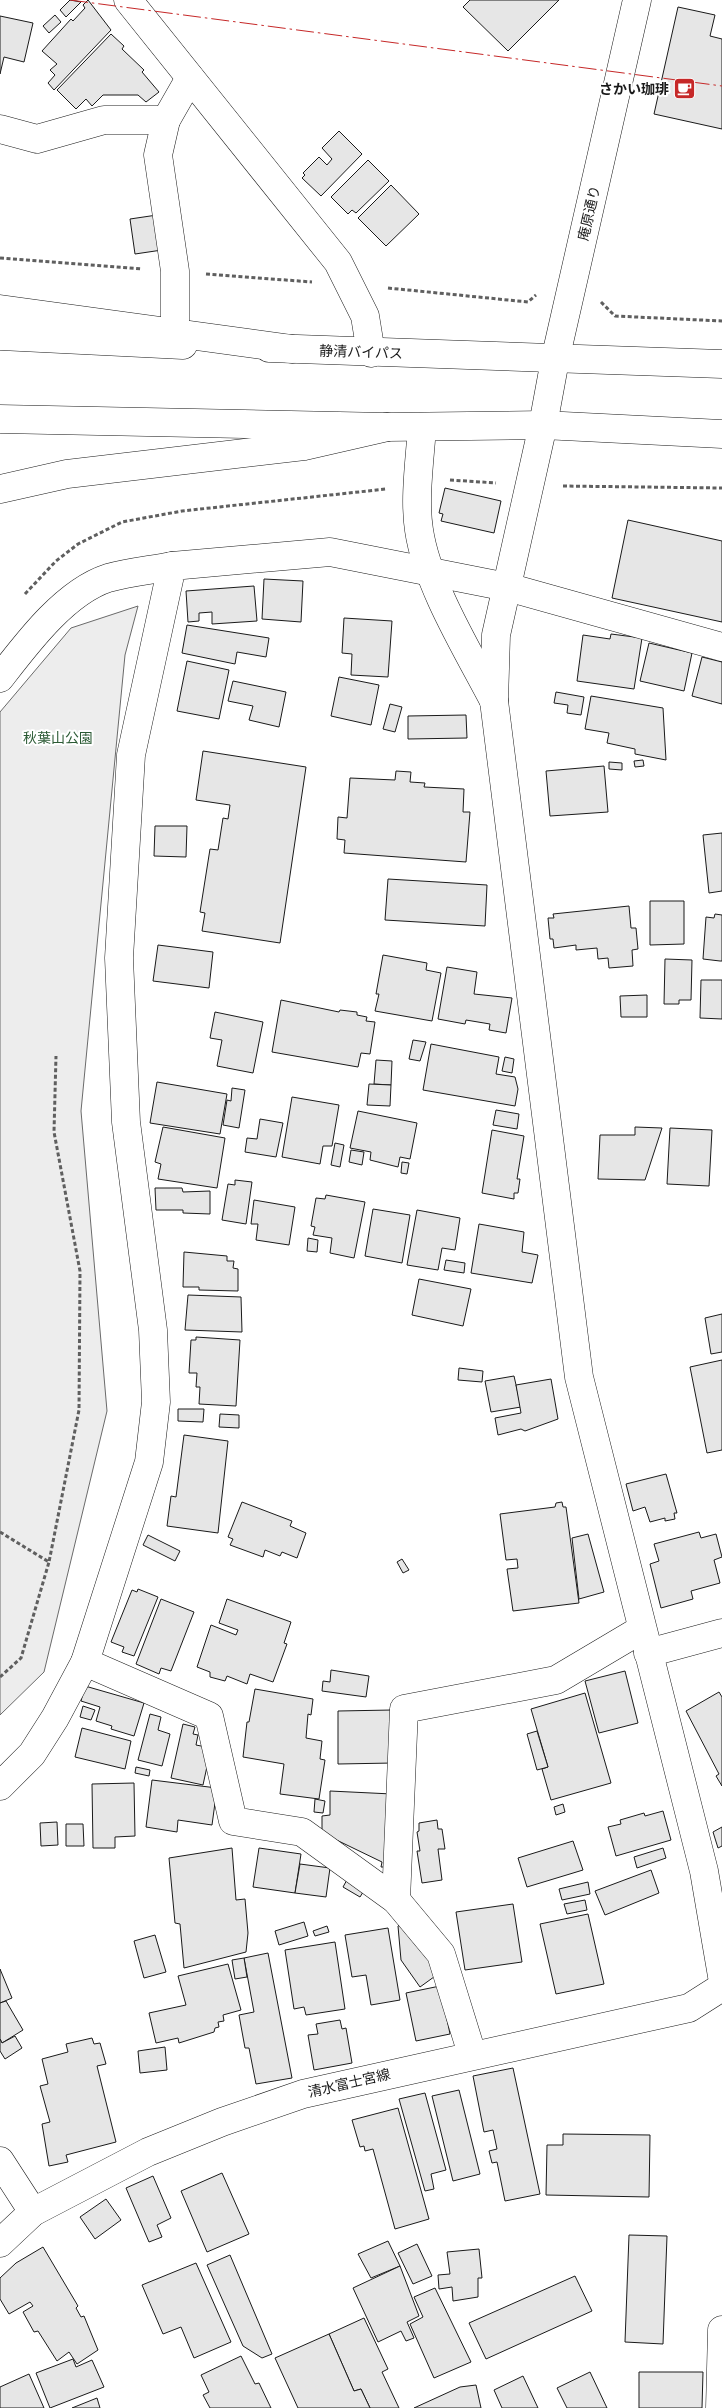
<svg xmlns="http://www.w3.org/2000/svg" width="722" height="2408" font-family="'IBM Plex Sans','Noto Sans JP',sans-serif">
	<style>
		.built { fill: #ededed; stroke: #6a6a6a }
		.building { fill: #e6e6e6; stroke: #1a1a1a }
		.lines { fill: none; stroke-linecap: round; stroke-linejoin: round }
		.minor-casing { stroke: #1a1a1a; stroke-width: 29 }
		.tertiary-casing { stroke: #1a1a1a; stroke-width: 29 }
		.primary-casing { stroke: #1a1a1a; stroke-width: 29 }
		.trunk-casing { stroke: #1a1a1a; stroke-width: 29 }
		.motorway-casing { stroke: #1a1a1a; stroke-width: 29 }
		.path { stroke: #5f5f5f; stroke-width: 3; stroke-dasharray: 4 2.5; stroke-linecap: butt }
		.minor { stroke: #fff; stroke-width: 28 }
		.tertiary { stroke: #fff; stroke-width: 28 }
		.primary { stroke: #fff; stroke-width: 28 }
		.trunk { stroke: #fff; stroke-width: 28 }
		.motorway { stroke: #fff; stroke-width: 28 }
		.power { stroke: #c62828; stroke-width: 1; stroke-dasharray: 18 4 2.5 4; stroke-linecap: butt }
		.labels { text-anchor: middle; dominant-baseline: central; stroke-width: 4; stroke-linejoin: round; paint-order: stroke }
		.poi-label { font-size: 14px; font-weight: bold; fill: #1a1a1a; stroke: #fff; text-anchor: end }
		.street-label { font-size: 14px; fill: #1a1a1a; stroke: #fff }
		.park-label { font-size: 14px; fill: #2b5a34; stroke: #fff }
	</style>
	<rect width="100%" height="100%" fill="#fff"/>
	<polygon class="built" points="138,606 125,655 81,1111 107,1411 44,1672 0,1715 0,712 71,628"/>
	<g class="building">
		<polygon points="70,0 81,2 66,17 60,10"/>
		<polygon points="88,0 111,30 54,90 48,83 55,75 50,70 57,64 42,51 71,19 73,21 85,8 83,5"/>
		<polygon points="470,0 559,0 508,51 463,7"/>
		<polygon points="678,7 715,15 710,36 722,39 722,129 654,114"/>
		<polygon points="55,15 61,22 49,33 43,26"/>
		<polygon points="0,16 33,23 24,62 4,57 0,74"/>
		<polygon points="111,34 124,46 122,49 144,70 142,72 159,92 146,102 138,95 103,95 92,106 86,99 76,109 57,90"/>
		<polygon points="339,131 362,154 321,196 302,178 305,175 303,173 319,157 327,165 332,159 322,148"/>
		<polygon points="368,160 389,181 356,213 352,210 348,214 331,197"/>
		<polygon points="391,185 419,214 386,246 358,218"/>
		<polygon points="157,215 162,250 135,254 130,219"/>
		<polygon points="445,488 501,501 494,533 441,521 443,514 439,513"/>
		<polygon points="628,520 722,541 722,622 612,598"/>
		<polygon points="264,579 303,581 301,622 262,619"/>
		<polygon points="254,586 257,621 212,624 212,612 199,613 199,621 188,622 186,591"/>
		<polygon points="344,618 392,621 388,677 351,675 352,654 342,653"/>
		<polygon points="187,625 269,638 266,657 237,652 235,664 182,653"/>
		<polygon points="611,634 642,638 634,689 577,681 583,635 610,639"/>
		<polygon points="649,643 692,653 684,691 640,681"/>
		<polygon points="702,657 722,662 722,704 692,696"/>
		<polygon points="187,661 229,670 219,719 177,711"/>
		<polygon points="339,677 379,685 371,725 331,716"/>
		<polygon points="233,681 286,692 279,727 249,720 253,706 228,701"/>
		<polygon points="556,692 584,697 581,715 567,713 568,705 554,703"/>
		<polygon points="591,696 663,708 666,760 635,754 635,749 607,743 609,733 585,729"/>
		<polygon points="390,704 402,707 395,732 383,729"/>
		<polygon points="466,715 467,738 408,739 408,716"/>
		<polygon points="203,751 306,767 280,943 202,931 205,913 200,912 210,849 218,850 223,818 228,819 230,805 196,800"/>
		<polygon points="643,760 644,766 635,767 634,761"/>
		<polygon points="609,762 622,763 622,770 609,769"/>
		<polygon points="604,766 608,812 550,816 546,771"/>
		<polygon points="396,771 411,772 410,782 425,783 424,787 464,789 463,812 470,812 466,862 344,853 345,840 337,839 338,817 347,818 350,778 395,780"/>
		<polygon points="155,826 187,826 186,857 154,856"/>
		<polygon points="722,833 722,891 709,893 703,835"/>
		<polygon points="388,879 487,885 485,926 385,920"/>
		<polygon points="650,901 684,901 684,944 650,945"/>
		<polygon points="629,906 631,928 636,928 638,949 632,950 633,966 609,968 608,958 598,959 597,948 576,950 576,945 554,948 553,939 550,939 548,918 554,918 553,914"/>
		<polygon points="715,914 722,915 722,961 720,961 703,959 706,917 714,918"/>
		<polygon points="158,945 213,952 209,988 153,981"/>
		<polygon points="383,955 427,963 426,970 441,973 432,1021 375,1011 379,994 376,994"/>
		<polygon points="665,959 692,960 691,1000 679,1000 679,1004 664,1004"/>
		<polygon points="447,967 477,972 474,994 512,998 506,1033 489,1030 490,1024 466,1020 465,1024 438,1019"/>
		<polygon points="701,980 722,980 722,1019 700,1018"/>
		<polygon points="647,995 647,1017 621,1017 620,996"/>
		<polygon points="281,1000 339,1012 340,1010 357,1012 357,1015 367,1017 366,1021 375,1022 370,1054 361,1053 358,1067 272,1052"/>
		<polygon points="215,1012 263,1022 253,1073 217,1066 222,1040 210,1038"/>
		<polygon points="413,1040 426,1042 420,1061 409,1059"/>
		<polygon points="431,1044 499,1057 496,1074 515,1077 518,1089 515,1106 423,1090"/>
		<polygon points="505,1057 514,1059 512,1073 502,1071"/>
		<polygon points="376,1060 392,1061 391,1085 374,1084"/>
		<polygon points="157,1082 227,1094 220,1134 150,1123"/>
		<polygon points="369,1084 391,1085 390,1106 367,1105"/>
		<polygon points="232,1088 245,1090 239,1128 223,1125 227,1100 231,1101"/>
		<polygon points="292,1097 339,1105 332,1146 323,1146 320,1164 282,1157"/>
		<polygon points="496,1110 519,1114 517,1129 493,1125"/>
		<polygon points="358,1111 417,1123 410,1159 400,1157 398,1167 370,1160 371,1152 350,1148"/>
		<polygon points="260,1119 283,1123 276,1157 245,1152 247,1138 257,1139"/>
		<polygon points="163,1127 225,1138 217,1188 158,1179 161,1164 155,1162"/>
		<polygon points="635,1127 662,1128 645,1180 598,1179 600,1135 635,1135"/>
		<polygon points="670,1128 712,1130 709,1186 667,1184"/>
		<polygon points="492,1130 524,1136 517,1179 520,1179 518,1193 514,1193 514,1199 482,1193"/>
		<polygon points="335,1143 344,1145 340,1167 331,1165"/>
		<polygon points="351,1150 364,1152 362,1165 349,1162"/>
		<polygon points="402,1162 409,1163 407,1174 401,1173"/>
		<polygon points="235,1180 252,1182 246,1224 222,1220 228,1184 235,1185"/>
		<polygon points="155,1188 182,1188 183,1192 210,1191 210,1214 183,1213 183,1210 156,1210"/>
		<polygon points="326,1195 365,1202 354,1258 330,1253 332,1238 313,1235 315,1227 311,1226 316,1198 325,1199"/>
		<polygon points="254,1200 295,1207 289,1245 256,1240 258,1224 251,1224"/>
		<polygon points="373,1209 410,1215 402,1263 365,1256"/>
		<polygon points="417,1210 460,1218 455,1250 442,1248 438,1270 407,1265"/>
		<polygon points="479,1224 524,1232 522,1252 538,1255 532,1283 471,1273"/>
		<polygon points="308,1238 318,1240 317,1252 307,1251"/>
		<polygon points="184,1252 227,1256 227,1261 234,1261 233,1268 238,1269 238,1291 199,1290 199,1287 183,1287"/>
		<polygon points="446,1260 465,1263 464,1273 444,1270"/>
		<polygon points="419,1279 471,1289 463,1326 412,1315"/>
		<polygon points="188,1295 241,1297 242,1332 185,1330"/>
		<polygon points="722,1314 722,1352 711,1354 705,1318"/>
		<polygon points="196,1337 240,1340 236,1406 199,1404 200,1387 196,1387 197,1373 189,1373 191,1340 196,1340"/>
		<polygon points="722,1360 722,1450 707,1453 690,1367"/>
		<polygon points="459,1368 483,1371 482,1382 458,1380"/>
		<polygon points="514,1376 521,1407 491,1412 485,1381"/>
		<polygon points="551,1379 558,1419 525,1431 521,1429 498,1435 495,1418 521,1413 516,1385"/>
		<polygon points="178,1409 204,1409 203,1422 178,1421"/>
		<polygon points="220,1414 239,1415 239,1428 219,1427"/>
		<polygon points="184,1435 228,1441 218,1533 167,1526 171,1496 176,1497"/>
		<polygon points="666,1474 677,1513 674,1513 675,1519 665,1521 665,1518 650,1522 645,1507 633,1511 626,1484"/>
		<polygon points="242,1502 292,1521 290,1526 306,1533 297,1558 282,1552 280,1556 265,1550 263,1557 230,1545 233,1539 228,1537"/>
		<polygon points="562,1502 563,1507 566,1507 579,1603 513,1611 507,1569 518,1568 517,1559 506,1560 500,1514 555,1507 556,1503"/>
		<polygon points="699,1532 701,1538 716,1534 722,1557 714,1560 720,1583 691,1591 693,1599 661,1608 650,1564 659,1561 654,1544"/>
		<polygon points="588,1534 604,1592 579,1599 572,1538"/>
		<polygon points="148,1535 180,1551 175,1561 143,1545"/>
		<polygon points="402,1559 409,1570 403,1573 397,1562"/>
		<polygon points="138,1589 158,1597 134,1656 122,1652 124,1647 111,1642 132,1590 137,1592"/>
		<polygon points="161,1599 194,1612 171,1671 161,1668 159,1674 136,1664"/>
		<polygon points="227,1599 291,1622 284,1643 287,1644 273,1682 250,1674 247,1684 227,1676 225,1681 210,1677 210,1672 197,1667 211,1625 236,1635 238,1630 219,1623"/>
		<polygon points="331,1670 369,1676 366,1697 322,1691 323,1681 330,1682"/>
		<polygon points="625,1671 638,1723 599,1733 585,1681"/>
		<polygon points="85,1686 144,1703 134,1736 111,1729 112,1726 96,1721 100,1707 81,1701"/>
		<polygon points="255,1689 313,1699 311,1715 308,1714 306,1738 322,1741 320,1759 325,1760 319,1799 280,1794 284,1764 243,1757 247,1722 249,1722"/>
		<polygon points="719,1692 722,1697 722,1786 716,1776 719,1774 686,1711"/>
		<polygon points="585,1693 611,1783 551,1800 542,1769 548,1767 531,1709"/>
		<polygon points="83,1706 95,1710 91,1720 80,1717"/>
		<polygon points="392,1710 393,1763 338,1764 338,1711"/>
		<polygon points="150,1714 161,1717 158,1730 170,1734 162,1766 138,1760"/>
		<polygon points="183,1724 195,1727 193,1734 198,1735 196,1745 211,1748 203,1785 171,1778"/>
		<polygon points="82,1728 131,1741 125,1769 75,1757"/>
		<polygon points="537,1731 548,1767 537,1770 527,1734"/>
		<polygon points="136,1767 150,1770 149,1776 135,1773"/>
		<polygon points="152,1780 217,1788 212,1825 178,1820 177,1832 146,1827"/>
		<polygon points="134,1783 135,1836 115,1837 115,1848 93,1848 92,1784"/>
		<polygon points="330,1791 392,1794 392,1867 381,1867 382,1862 322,1833 322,1816 330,1815"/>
		<polygon points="315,1799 325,1801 323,1813 314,1812"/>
		<polygon points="563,1804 565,1812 556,1815 554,1807"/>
		<polygon points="663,1811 671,1840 616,1856 608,1827 621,1824 620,1820 644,1813 645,1816"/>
		<polygon points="437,1820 438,1829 442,1829 445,1849 438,1849 442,1880 422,1883 417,1851 420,1851 417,1832 419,1831 419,1823"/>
		<polygon points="57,1822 58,1845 41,1846 40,1823"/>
		<polygon points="66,1824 83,1824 84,1846 66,1846"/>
		<polygon points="722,1827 722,1846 718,1848 713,1832"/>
		<polygon points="573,1841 583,1870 527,1887 518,1858"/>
		<polygon points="232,1848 236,1900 245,1899 248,1933 246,1952 184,1968 180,1924 175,1923 169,1858"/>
		<polygon points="259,1848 301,1854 295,1893 253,1887"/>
		<polygon points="663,1848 666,1858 637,1868 634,1857"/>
		<polygon points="300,1864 330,1868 326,1897 295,1893"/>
		<polygon points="651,1870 659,1893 605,1915 595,1891"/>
		<polygon points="348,1878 365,1889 360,1897 343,1887"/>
		<polygon points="588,1882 590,1894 562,1900 559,1889"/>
		<polygon points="585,1900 587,1910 567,1914 564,1904"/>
		<polygon points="513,1904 522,1962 465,1970 456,1912"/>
		<polygon points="588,1914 604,1984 556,1994 540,1924"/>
		<polygon points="404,1921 445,1969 420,1987 401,1960 398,1926"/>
		<polygon points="304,1922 308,1936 279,1945 275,1931"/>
		<polygon points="327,1926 329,1932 315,1936 313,1931"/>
		<polygon points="388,1928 400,2000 371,2005 366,1975 352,1977 345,1935"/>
		<polygon points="155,1935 166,1972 144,1978 134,1941"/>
		<polygon points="335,1942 345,2009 306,2015 304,2007 294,2009 285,1950"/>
		<polygon points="268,1953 292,2078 256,2084 249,2048 245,2048 239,2015 254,2012 244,1958"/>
		<polygon points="244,1958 247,1977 235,1979 232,1960"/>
		<polygon points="228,1964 241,2010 223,2015 224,2021 218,2022 219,2027 215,2028 214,2032 179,2043 178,2038 156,2043 149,2013 186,2005 178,1976"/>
		<polygon points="0,1969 12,1998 0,2003"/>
		<polygon points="440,1986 450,2034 416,2041 406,1993"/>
		<polygon points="6,2001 23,2030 2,2043 0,2039 0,2003"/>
		<polygon points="340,2020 342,2029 346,2028 352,2063 314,2070 308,2035 318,2034 316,2024"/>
		<polygon points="15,2036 22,2048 5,2059 0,2051 0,2039 2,2043"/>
		<polygon points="92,2038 94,2044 100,2043 106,2064 97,2066 116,2142 66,2155 68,2162 49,2166 42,2124 50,2122 40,2086 48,2084 42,2059 68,2052 66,2044"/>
		<polygon points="165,2047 167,2070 140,2073 138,2051"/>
		<polygon points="513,2068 540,2194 505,2201 497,2162 492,2163 489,2151 497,2149 493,2130 484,2132 473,2076"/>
		<polygon points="459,2090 480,2174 453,2181 432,2096"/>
		<polygon points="425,2093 446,2170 431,2174 434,2189 425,2191 399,2099"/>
		<polygon points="398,2108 429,2219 395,2229 373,2149 365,2151 364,2146 360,2147 352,2120"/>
		<polygon points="563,2134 650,2135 649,2197 546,2195 547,2145 563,2145"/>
		<polygon points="222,2173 249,2234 207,2252 181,2191"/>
		<polygon points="153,2176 171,2218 157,2225 162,2237 149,2242 126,2188"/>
		<polygon points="106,2199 121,2220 95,2239 80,2217"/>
		<polygon points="629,2235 667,2236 663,2344 625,2342"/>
		<polygon points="388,2241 400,2266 371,2278 358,2254"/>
		<polygon points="417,2244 432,2276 413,2284 398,2253"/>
		<polygon points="43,2247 78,2306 76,2308 81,2317 84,2316 98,2350 77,2364 69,2352 57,2361 38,2331 34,2332 23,2312 33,2306 30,2302 9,2314 0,2299 0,2278 16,2263"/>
		<polygon points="479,2249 482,2278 478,2278 478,2297 453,2301 452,2287 439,2289 438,2275 450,2274 447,2252"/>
		<polygon points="230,2255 272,2354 262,2358 243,2346 207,2265"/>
		<polygon points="196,2263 231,2342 194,2358 181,2327 163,2334 142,2285"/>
		<polygon points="400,2266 419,2316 407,2322 414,2338 406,2341 401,2331 378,2342 353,2288"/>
		<polygon points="575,2276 592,2311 486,2359 469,2323"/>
		<polygon points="435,2288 471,2362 434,2378 410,2324 423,2317 414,2297"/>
		<polygon points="364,2318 388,2369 382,2372 399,2408 370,2408 361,2389 354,2391 329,2334"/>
		<polygon points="329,2334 354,2391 361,2389 370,2408 298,2408 275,2358"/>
		<polygon points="241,2356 255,2384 259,2383 271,2408 210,2408 203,2395 209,2392 201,2375"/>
		<polygon points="73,2359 76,2367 92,2360 104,2387 50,2408 36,2373"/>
		<polygon points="590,2372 607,2408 567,2408 557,2388"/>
		<polygon points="639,2372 703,2372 702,2408 639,2408"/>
		<polygon points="29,2374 44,2408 0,2408 0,2387"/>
		<polygon points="523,2376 538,2408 502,2408 494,2390"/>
		<polygon points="476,2385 481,2408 414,2408 460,2387"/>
		<polygon points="97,2398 100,2408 72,2408"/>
	</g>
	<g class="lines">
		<defs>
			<g id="minor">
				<polyline points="128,0 338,262 365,316 371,353"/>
				<polyline points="166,120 158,155 175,271 175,344"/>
				<polyline points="0,129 37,139 104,120 166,120 190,78"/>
				<path d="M 422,427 C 420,458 414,499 419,530 C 427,585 468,651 494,701"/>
				<path d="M 0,678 C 27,643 65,592 108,578 C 129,572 152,570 172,566"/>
				<polyline points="648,1653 722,1633"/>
				<polyline points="85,1662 209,1716 233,1821 302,1832 396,1900 441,1954 472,2054"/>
				<polyline points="0,1786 32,1754 55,1718 85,1662 149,1462 156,1402 153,1330 126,1122 119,958 131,755 172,566 330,552 507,587 722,647"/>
				<polyline points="396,1900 404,1709 556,1680 642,1629"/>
				<polyline points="0,2161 33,2212"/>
			</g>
			<g id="tertiary">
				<polyline points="637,0 555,360 543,425 496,635 494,701 579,1377 704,1871 722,1976"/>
				<polyline points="720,2408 722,2330"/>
			</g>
			<polyline id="primary" points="0,2243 33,2212 148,2152 222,2122 303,2094 689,2008 722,1987"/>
			<g id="trunk">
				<polyline points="0,336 183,345"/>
				<polyline points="269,348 722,364"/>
				<polyline points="0,419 387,427 543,425 722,434"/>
			</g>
			<g id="motorway">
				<polyline points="0,309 292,349"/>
				<polyline points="0,489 67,474 304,446 387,427"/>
			</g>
		</defs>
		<use href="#minor" class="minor-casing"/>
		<use href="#tertiary" class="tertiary-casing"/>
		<use href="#primary" class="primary-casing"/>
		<use href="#trunk" class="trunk-casing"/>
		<use href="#motorway" class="motorway-casing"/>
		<g class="path">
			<polyline points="0,258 142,269"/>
			<polyline points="206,274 312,282"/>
			<polyline points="388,288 528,302 536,295"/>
			<polyline points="601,302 615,316 722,321"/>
			<polyline points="450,480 496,483"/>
			<polyline points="563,486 722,488"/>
			<polyline points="25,594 56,561 78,544 122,522 182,511 386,489"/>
			<polyline points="0,1532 49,1562 79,1410 80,1271 54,1132 56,1056"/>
			<polyline points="0,1677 21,1658 49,1562"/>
		</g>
		<use href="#minor" class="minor"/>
		<use href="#tertiary" class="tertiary"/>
		<use href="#primary" class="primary"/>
		<use href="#trunk" class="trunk"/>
		<use href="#motorway" class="motorway"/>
		<polyline class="power" points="70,0 722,86"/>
	</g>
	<defs>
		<symbol id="cafe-square" viewBox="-11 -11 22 22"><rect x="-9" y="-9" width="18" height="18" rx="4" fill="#c62828" stroke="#fff"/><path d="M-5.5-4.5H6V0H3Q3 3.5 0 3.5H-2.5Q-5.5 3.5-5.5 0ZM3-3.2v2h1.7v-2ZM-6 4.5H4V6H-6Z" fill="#fff"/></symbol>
	</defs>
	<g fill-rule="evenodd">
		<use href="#cafe-square" x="672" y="76" width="25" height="25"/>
	</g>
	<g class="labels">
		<g class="poi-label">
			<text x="669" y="89">さかい珈琲</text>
		</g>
		<g class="street-label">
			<text transform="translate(589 213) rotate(-77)">庵原通り</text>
			<text transform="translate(361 352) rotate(2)">静清バイパス</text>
			<text transform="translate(349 2083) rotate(-13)">清水富士宮線</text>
		</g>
		<g class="park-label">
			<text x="58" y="738">秋葉山公園</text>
		</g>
	</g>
</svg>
